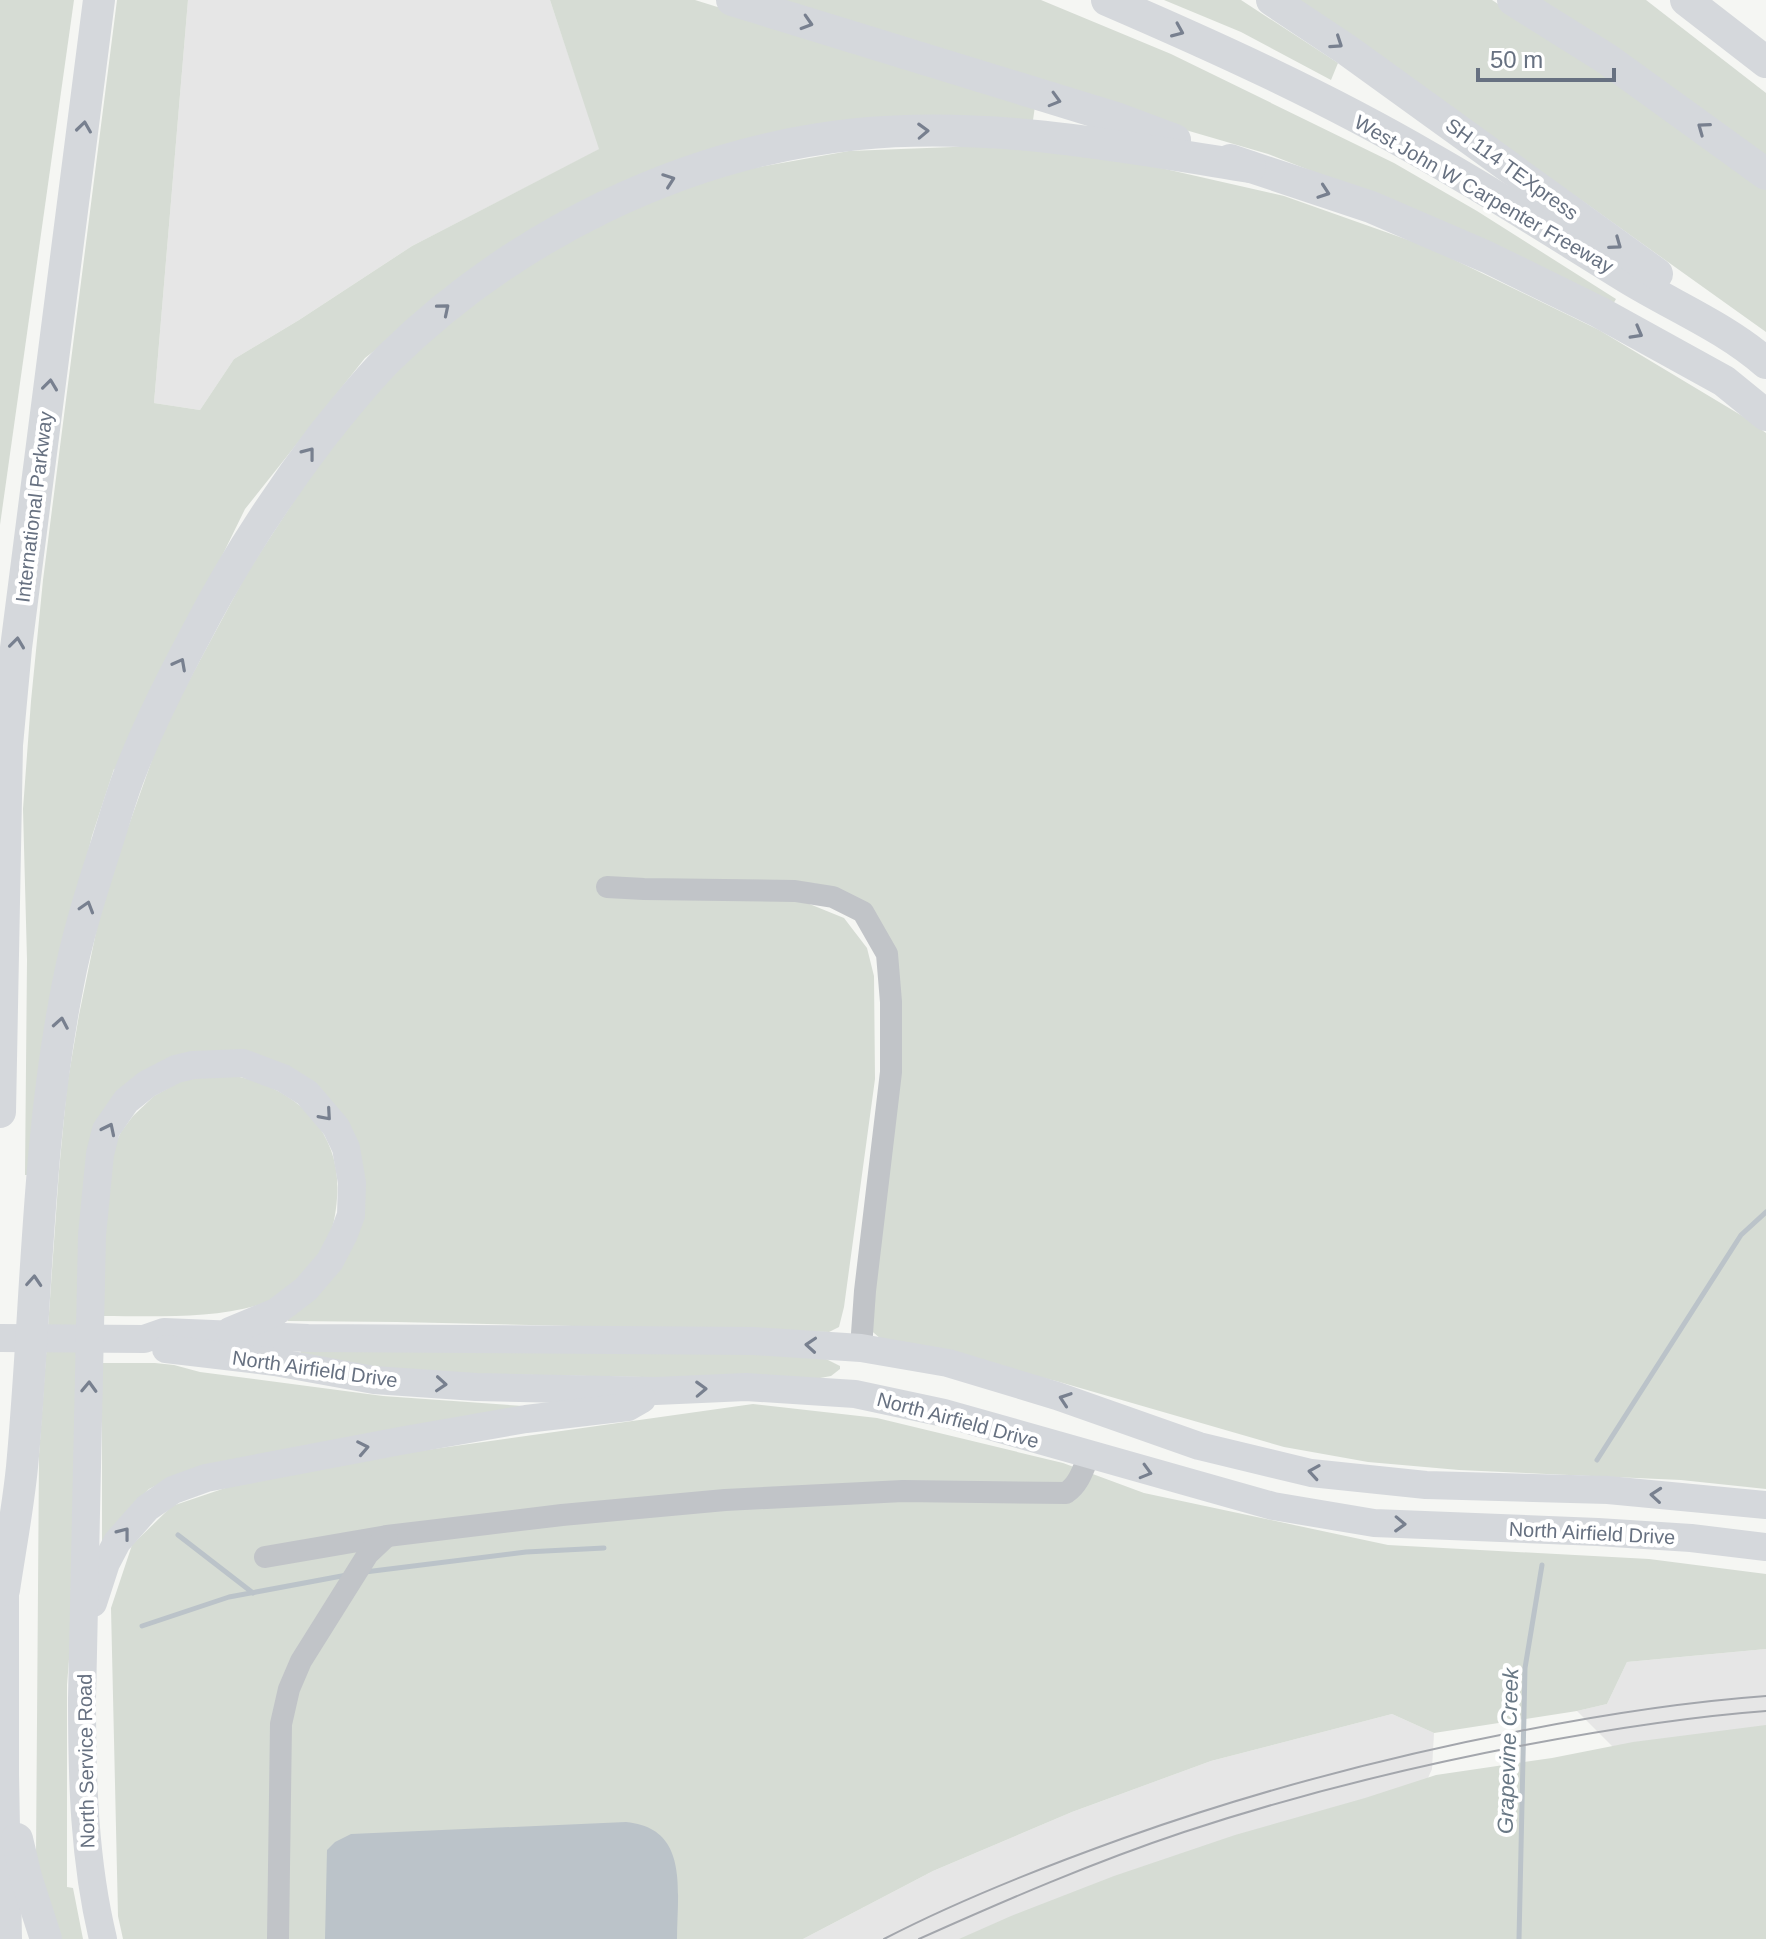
<svg xmlns="http://www.w3.org/2000/svg" width="1766" height="1939" font-family="Helvetica,sans-serif">
	<style>
		.built { fill: #e6e6e6 }
		.green { fill: #d6dcd4 }
		.water { fill: #bbc3c9 }
		.lines { fill: none; stroke-linecap: round; stroke-linejoin: round }
		.stream { stroke: #bbc3c9; stroke-width: 5 }
		.minor { stroke: #c1c4c8; stroke-width: 22 }
		.major { stroke: #d5d8dc; stroke-width: 28 }
		.highway { stroke: #d5d8dc; stroke-width: 32 }
		.tram { stroke: #a3a6ac; stroke-width: 2 }
		.oneway { stroke: #78808f }
		.labels { text-anchor: middle; dominant-baseline: central; stroke-width: 8; stroke-linejoin: round; paint-order: stroke }
		.street-label { font-size: 20px; fill: #677181; stroke: #fff }
		.water-label { font-size: 22px; font-style: italic; fill: #697885; stroke: #fff }
	</style>
	<rect width="100%" height="100%" fill="#f5f6f3"/>
	<g class="built">
		<polygon points="188,0 550,0 600,149 412,246 299,320 234,359 200,410 154,403"/>
		<polygon points="1766,1649 1766,1748 1629,1763 1577,1711 1607,1704 1627,1662"/>
		<polygon points="1392,1714 1434,1733 1432,1769 1407,1825 1032,1939 803,1939 933,1871 1072,1812 1211,1761"/>
	</g>
	<g class="green">
		<polygon points="0,0 74,0 0,525"/>
		<polygon points="117,0 188,0 154,403 200,410 234,359 299,320 412,246 599,149 550,0 695,0 1035,106 1032,127 815,132 493,259 365,358 245,509 157,689 124,771 114,769 92,836 62,957 31,1175 25,1175 27,960 23,809 31,701 43,580"/>
		<polygon points="772,0 1041,0 1171,54 1394,163 1477,211 1616,299 1612,306 1368,193 1268,154 1141,117"/>
		<polygon points="1164,0 1241,0 1338,63 1331,80 1241,32"/>
		<polygon points="1286,0 1492,0 1726,153 1766,186 1766,332 1584,202"/>
		<polygon points="1538,0 1646,0 1766,93 1766,161"/>
		<polygon points="1005,145 1130,161 1284,196 1428,247 1599,330 1744,417 1766,433 1766,1489 1681,1480 1459,1470 1368,1462 1284,1447 1056,1381 881,1339 867,1327 894,948 848,895 813,883 807,903 844,918 867,948 874,976 875,1079 844,1307 839,1327 829,1332 397,1322 288,1321 285,1312 341,1257 337,1117 216,1054 113,1106 67,1685 67,1887 73,1888 83,1939 55,1939 36,1856 39,1455 59,1171 67,1086 79,1015 103,898 163,729 247,573 350,415 434,332 507,272 611,218 715,175 849,151"/>
		<path d="M 223,1074 C 289,1082 343,1127 337,1198 C 336,1213 333,1230 326,1245 C 322,1253 313,1261 307,1268 C 298,1277 288,1292 277,1298 C 229,1320 155,1316 103,1316 L 106,1181 L 111,1153 L 121,1132 L 133,1116 L 154,1096 L 183,1080 Z"/>
		<polygon points="302,1347 814,1353 840,1366 840,1369 831,1376 809,1380 418,1373 300,1355"/>
		<polygon points="102,1363 155,1363 174,1365 200,1372 383,1396 523,1406 173,1477 149,1489 123,1516 102,1545"/>
		<polygon points="753,1404 877,1418 1063,1463 1144,1493 1388,1545 1649,1559 1766,1574 1766,1649 1627,1662 1607,1704 1577,1711 1434,1733 1392,1714 1211,1761 1072,1812 933,1871 803,1939 123,1939 118,1916 111,1608 132,1545 172,1506 243,1482 391,1455"/>
		<polygon points="1766,1725 1766,1939 959,1939 1011,1916 1114,1876 1235,1835 1365,1798 1436,1775 1552,1758 1633,1742"/>
	</g>
	<path class="water" d="M 626,1822 C 690,1828 677,1891 677,1939 L 325,1939 L 327,1850 L 335,1842 L 351,1834 Z"/>
	<g class="lines">
		<g class="stream">
			<polyline points="1597,1460 1741,1235 1766,1212"/>
			<polyline points="178,1535 253,1593"/>
			<polyline points="365,1572 526,1552 604,1548"/>
			<polyline points="142,1626 229,1597 347,1575"/>
			<polyline points="1519,1939 1525,1668 1542,1565"/>
		</g>
		<g class="minor">
			<polyline points="607,887 644,889 795,891 833,897 863,912 887,954 891,1002 891,1072 865,1291 861,1348"/>
			<path d="M 265,1557 L 387,1536 L 562,1515 L 725,1500 L 903,1491 L 1066,1493 C 1079,1484 1083,1470 1089,1455"/>
			<polyline points="278,1939 281,1724 289,1689 301,1661 363,1562 368,1554 387,1536"/>
		</g>
		<g class="major">
			<polyline points="0,1338 144,1339 164,1332 308,1338 753,1341 861,1348 948,1363 1057,1396 1199,1446 1311,1473 1426,1485 1608,1490 1766,1505"/>
			<polyline points="166,1349 275,1362 374,1380 476,1387 656,1391 746,1387 855,1394 944,1413 1273,1506 1374,1523 1598,1532 1691,1538 1766,1547"/>
			<polyline points="93,1603 106,1563 117,1542 147,1508 173,1490 206,1478 400,1441 526,1419 628,1407 642,1399"/>
			<path d="M 103,1939 C 84,1860 82,1780 82,1699 L 92,1235 L 100,1154 L 106,1130 L 126,1101 L 147,1084 L 176,1069 L 193,1065 L 243,1063 L 283,1078 L 307,1093 L 336,1127 L 346,1148 L 352,1183 L 351,1215 L 344,1234 L 330,1261 L 306,1289 L 276,1312 L 230,1331"/>
		</g>
		<g class="highway">
			<polyline points="732,0 1116,118 1175,140"/>
			<path d="M 1107,0 C 1216,47 1326,97 1429,157 C 1496,195 1561,237 1626,277 C 1673,306 1725,327 1766,363"/>
			<polyline points="1272,0 1347,50 1657,274"/>
			<polyline points="1513,0 1607,59 1766,174"/>
			<polyline points="1686,0 1766,62"/>
			<polyline points="1230,160 1371,207 1487,257 1599,312 1724,381 1766,415"/>
			<polyline points="0,1112 7,745 16,648 99,0"/>
			<polyline points="3,1570 3,1774 6,1939"/>
			<path d="M 4,1590 C 10,1549 18,1508 22,1467 C 37,1306 36,1144 68,984 C 77,936 92,890 107,843 C 115,818 122,792 132,768 C 150,722 172,679 195,636 C 231,566 274,499 322,436 C 343,410 364,383 388,359 C 513,236 682,152 858,134 C 989,121 1120,146 1250,167"/>
			<polyline points="17,1839 26,1877 46,1939"/>
		</g>
		<g class="tram">
			<path d="M 884,1939 C 961,1899 1043,1867 1124,1838 C 1253,1792 1386,1757 1520,1731 C 1601,1715 1684,1702 1766,1696"/>
			<path d="M 919,1939 C 1006,1900 1094,1862 1184,1832 C 1296,1795 1410,1767 1525,1745 C 1605,1730 1685,1717 1766,1711"/>
		</g>
	</g>
	<defs><path id="oneway-chevron" d="M-2-3.5L2.5 0L-2 3.5" fill="none" stroke-width="1.6" stroke-linecap="round" stroke-linejoin="round" transform="scale(2)"/></defs>
	<g class="oneway">
		<use href="#oneway-chevron" transform="translate(807 23) rotate(17)"/>
		<use href="#oneway-chevron" transform="translate(1178 31) rotate(23)"/>
		<use href="#oneway-chevron" transform="translate(1337 43) rotate(34)"/>
		<use href="#oneway-chevron" transform="translate(1055 100) rotate(16)"/>
		<use href="#oneway-chevron" transform="translate(84 127) rotate(-82)"/>
		<use href="#oneway-chevron" transform="translate(1703 128) rotate(-144)"/>
		<use href="#oneway-chevron" transform="translate(923 131) rotate(-2)"/>
		<use href="#oneway-chevron" transform="translate(669 180) rotate(-20)"/>
		<use href="#oneway-chevron" transform="translate(1324 192) rotate(19)"/>
		<use href="#oneway-chevron" transform="translate(1616 244) rotate(36)"/>
		<use href="#oneway-chevron" transform="translate(444 309) rotate(-40)"/>
		<use href="#oneway-chevron" transform="translate(1637 333) rotate(29)"/>
		<use href="#oneway-chevron" transform="translate(50 385) rotate(-83)"/>
		<use href="#oneway-chevron" transform="translate(309 453) rotate(-52)"/>
		<use href="#oneway-chevron" transform="translate(17 643) rotate(-83)"/>
		<use href="#oneway-chevron" transform="translate(180 664) rotate(-62)"/>
		<use href="#oneway-chevron" transform="translate(87 907) rotate(-73)"/>
		<use href="#oneway-chevron" transform="translate(61 1023) rotate(-80)"/>
		<use href="#oneway-chevron" transform="translate(326 1115) rotate(49)"/>
		<use href="#oneway-chevron" transform="translate(109 1129) rotate(-64)"/>
		<use href="#oneway-chevron" transform="translate(34 1281) rotate(-86)"/>
		<use href="#oneway-chevron" transform="translate(811 1345) rotate(-176)"/>
		<use href="#oneway-chevron" transform="translate(441 1384) rotate(4)"/>
		<use href="#oneway-chevron" transform="translate(89 1387) rotate(-88)"/>
		<use href="#oneway-chevron" transform="translate(701 1389) rotate(-2)"/>
		<use href="#oneway-chevron" transform="translate(1065 1399) rotate(-161)"/>
		<use href="#oneway-chevron" transform="translate(363 1448) rotate(-11)"/>
		<use href="#oneway-chevron" transform="translate(1146 1472) rotate(16)"/>
		<use href="#oneway-chevron" transform="translate(1314 1472) rotate(-171)"/>
		<use href="#oneway-chevron" transform="translate(1656 1495) rotate(-175)"/>
		<use href="#oneway-chevron" transform="translate(1400 1524) rotate(2)"/>
		<use href="#oneway-chevron" transform="translate(124 1533) rotate(-52)"/>
	</g>
	<g class="labels">
		<g class="street-label">
			<text transform="translate(1512 169) rotate(36)">SH 114 TEXpress</text>
			<text transform="translate(1484 194) rotate(30)">West John W Carpenter Freeway</text>
			<text transform="translate(34 507) rotate(-83)">International Parkway</text>
			<text transform="translate(315 1369) rotate(8)">North Airfield Drive</text>
			<text transform="translate(958 1420) rotate(15)">North Airfield Drive</text>
			<text transform="translate(1592 1533) rotate(3)">North Airfield Drive</text>
			<text transform="translate(86 1761) rotate(-91)">North Service Road</text>
		</g>
		<g class="water-label">
			<text transform="translate(1508 1751) rotate(-88)">Grapevine Creek</text>
		</g>
	</g>
	<path d="M1478 68v12h136v-12" fill="none" stroke="#677181" stroke-width="4"/>
	<text x="1490" y="68" font-size="24" fill="#677181" stroke="#ffffff" stroke-width="6" paint-order="stroke">50 m</text>
</svg>
